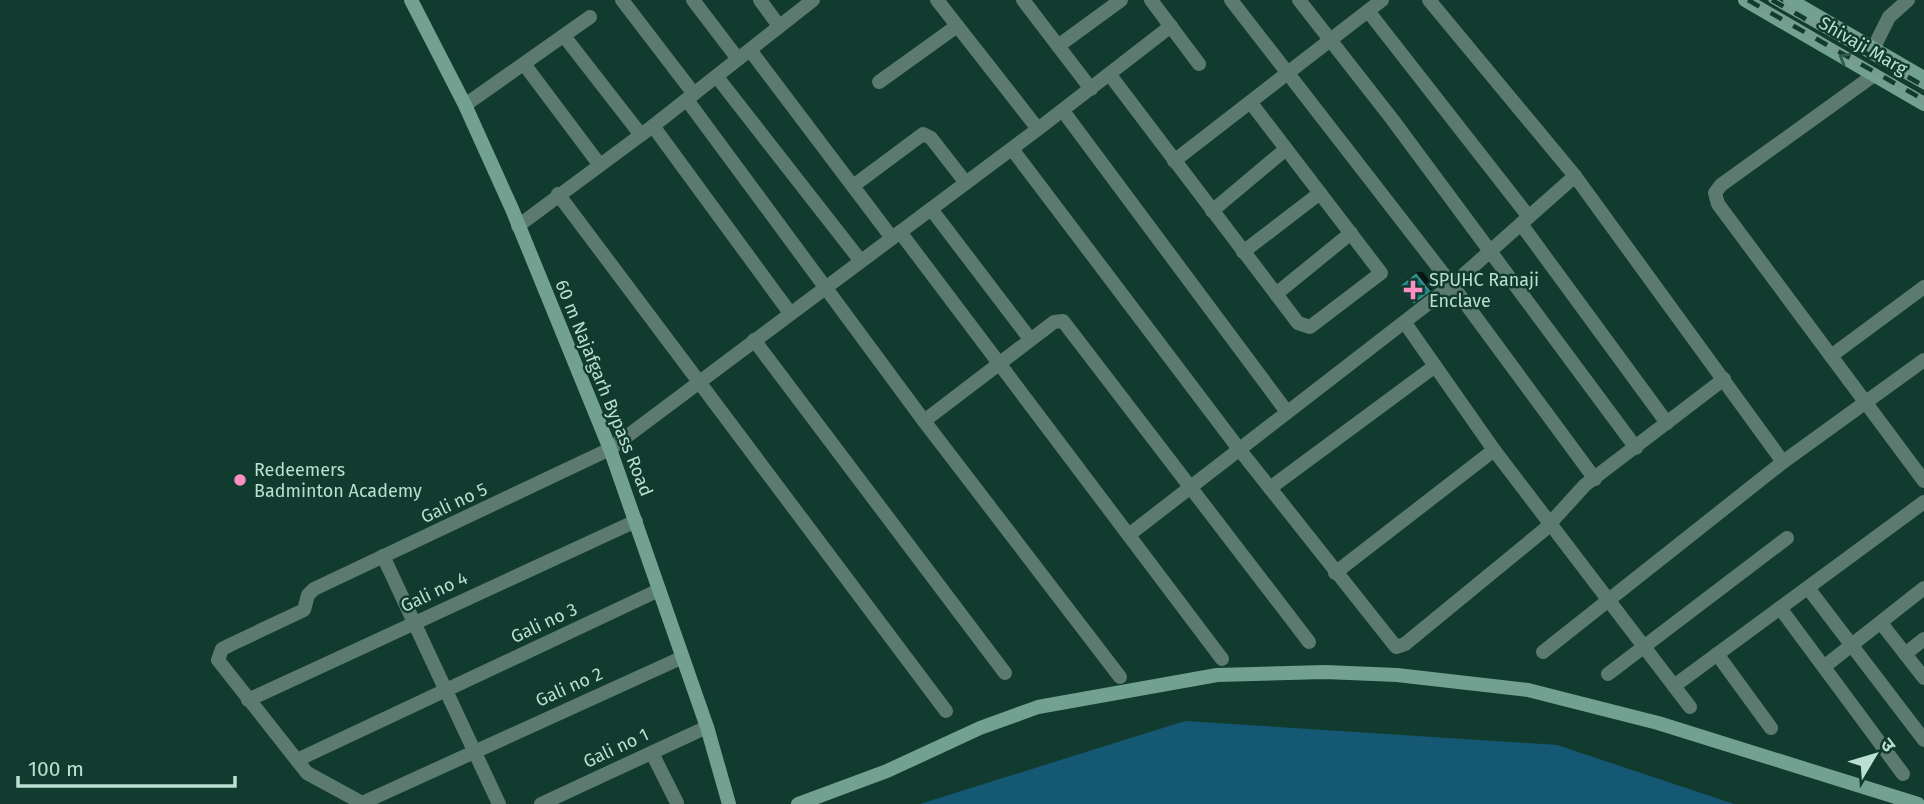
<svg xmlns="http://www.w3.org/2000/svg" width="1924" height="804" font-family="'Fira Sans','Noto Sans Devanagari',sans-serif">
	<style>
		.water { fill: #155873 }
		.building { fill: #0c736f; stroke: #37908c; stroke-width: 2; filter: url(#shadow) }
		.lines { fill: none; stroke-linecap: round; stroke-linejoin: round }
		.street { stroke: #5c7a6f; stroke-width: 14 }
		.secondary { stroke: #72a191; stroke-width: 14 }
		.rail-casing { stroke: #769c8f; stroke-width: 7 }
		.rail { stroke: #123b2f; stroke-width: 4.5; stroke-dasharray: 13; stroke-linecap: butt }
		.oneway { stroke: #2f5a4c }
		.poi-dot { fill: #fc8fc3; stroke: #123b2f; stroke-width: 2.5 }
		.labels { text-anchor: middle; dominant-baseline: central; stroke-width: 5; stroke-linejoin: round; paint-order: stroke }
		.street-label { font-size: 18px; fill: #bbdfd2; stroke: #123b2f }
		.poi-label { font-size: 18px; fill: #bbdfd2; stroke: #123b2f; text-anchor: start }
	</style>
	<defs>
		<filter id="shadow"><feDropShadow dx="4.5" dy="-4.5" stdDeviation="0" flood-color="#0009"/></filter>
	</defs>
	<rect width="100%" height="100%" fill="#123b2f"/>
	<polygon class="water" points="1185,721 1557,745 1734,804 920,804"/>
	<polygon class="building" points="1416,275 1429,291 1414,302 1402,286"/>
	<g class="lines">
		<g class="street">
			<polyline points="622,0 694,94"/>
			<polyline points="693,0 738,59"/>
			<polyline points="760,0 779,26"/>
			<polyline points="937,0 1038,129"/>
			<polyline points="1023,0 1091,89"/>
			<polyline points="1151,0 1199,64"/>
			<polyline points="1231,0 1452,285 1595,479"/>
			<polyline points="1299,0 1392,119 1636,448"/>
			<polyline points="1429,0 1575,176 1783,462"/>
			<polyline points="1368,11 1529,217"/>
			<polyline points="564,36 641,135"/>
			<polyline points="1058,46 1121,0"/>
			<polyline points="1873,49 1889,17 1908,0"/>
			<polyline points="750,50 892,238"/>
			<polyline points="524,64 599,164"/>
			<polyline points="1110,75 1298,323 1310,327 1381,273 1251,103"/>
			<polyline points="1874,75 1721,185 1715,193 1718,204 1924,481"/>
			<polyline points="717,77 860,260"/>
			<polyline points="879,82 957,26"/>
			<polyline points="687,100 924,421 1120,677"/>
			<polyline points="465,105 590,17"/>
			<polyline points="1063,111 1287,412"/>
			<polyline points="653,126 790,313"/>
			<polyline points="1012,149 1239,449 1396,647 1405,644 1544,530 1585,485 1724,379"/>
			<polyline points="1174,161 1382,0"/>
			<polyline points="853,186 923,134 931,138 966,183"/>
			<polyline points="558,194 946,711"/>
			<polyline points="931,209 1030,339"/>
			<polyline points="1212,211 1286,149"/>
			<polyline points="1521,224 1667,423"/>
			<polyline points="518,226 653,126 813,0"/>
			<polyline points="900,232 1222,659"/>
			<polyline points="1243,252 1320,193"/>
			<polyline points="1276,294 1351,233"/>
			<polyline points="1405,323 1494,450 1690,707"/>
			<polyline points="754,340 1005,673"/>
			<polyline points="1831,356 1924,287"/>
			<polyline points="924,421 1054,322 1063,321 1309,642"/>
			<polyline points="1270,488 1435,366"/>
			<polyline points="1130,534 1452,285 1575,176"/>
			<polyline points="383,556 499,804"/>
			<polyline points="1335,573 1494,450"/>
			<polyline points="1808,588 1924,740"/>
			<polyline points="1780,608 1903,774"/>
			<polyline points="1881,623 1924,678"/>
			<polyline points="1543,652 1783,462 1924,360"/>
			<polyline points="1717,654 1771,728"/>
			<polyline points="1905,654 1924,639"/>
			<polyline points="681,658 362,803 307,773 218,660 222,649 232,644 304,610 308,595 314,589 610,449 1038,129 1171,26"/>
			<polyline points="1825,666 1924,588"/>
			<polyline points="1608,674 1787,538"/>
			<polyline points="1674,686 1924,502"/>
			<polyline points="248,700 636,521"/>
			<polyline points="652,753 677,803"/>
			<polyline points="297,760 659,590"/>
			<polyline points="541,804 707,727"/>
		</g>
		<g class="secondary">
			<polyline points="411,0 465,105 512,209 610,449 707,727 729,804"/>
			<polyline points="1745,0 1924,104"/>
			<polyline points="1790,0 1924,78"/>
			<polyline points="798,804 887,771 980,728 1038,707 1217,675 1325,672 1397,675 1528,690 1658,723 1918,804"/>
		</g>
		<defs>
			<g id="rail">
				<polyline points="1748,0 1924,100"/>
				<polyline points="1772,0 1924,86"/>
			</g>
		</defs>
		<use href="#rail" class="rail-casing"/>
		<use href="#rail" class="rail"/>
	</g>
	<defs><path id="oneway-chevron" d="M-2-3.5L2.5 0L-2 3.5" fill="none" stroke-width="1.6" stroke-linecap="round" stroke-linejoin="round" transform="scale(1.75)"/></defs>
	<use class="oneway" href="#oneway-chevron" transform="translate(1844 58) rotate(-150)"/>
	<g class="poi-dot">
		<path d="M1409.5 279.5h7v7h7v7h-7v7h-7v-7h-7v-7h7z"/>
		<circle cx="240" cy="480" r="7"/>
	</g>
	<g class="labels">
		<g class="street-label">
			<text transform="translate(1863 46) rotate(30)">Shivaji Marg</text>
			<text transform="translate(604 388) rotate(68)">60 m Najafgarh Bypass Road</text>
			<text transform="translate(454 503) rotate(-25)">Gali no 5</text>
			<text transform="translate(434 592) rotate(-25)">Gali no 4</text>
			<text transform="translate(544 623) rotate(-25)">Gali no 3</text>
			<text transform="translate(569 687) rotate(-24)">Gali no 2</text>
			<text transform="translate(616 748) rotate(-25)">Gali no 1</text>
		</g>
		<g class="poi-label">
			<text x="1429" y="280">SPUHC Ranaji<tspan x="1429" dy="21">Enclave</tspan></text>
			<text x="254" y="470">Redeemers<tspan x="254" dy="21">Badminton Academy</tspan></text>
		</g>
	</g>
	<g transform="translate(1875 755) rotate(52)" stroke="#123b2f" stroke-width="5" paint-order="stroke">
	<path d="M0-5L12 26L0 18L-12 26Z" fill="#bbdfd2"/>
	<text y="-10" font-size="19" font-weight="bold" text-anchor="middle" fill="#bbdfd2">उ</text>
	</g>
	<path d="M18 776v10h217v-10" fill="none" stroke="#bbdfd2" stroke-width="3.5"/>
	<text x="28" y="776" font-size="21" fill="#bbdfd2" stroke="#123b2f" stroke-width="5" paint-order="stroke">100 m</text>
</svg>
